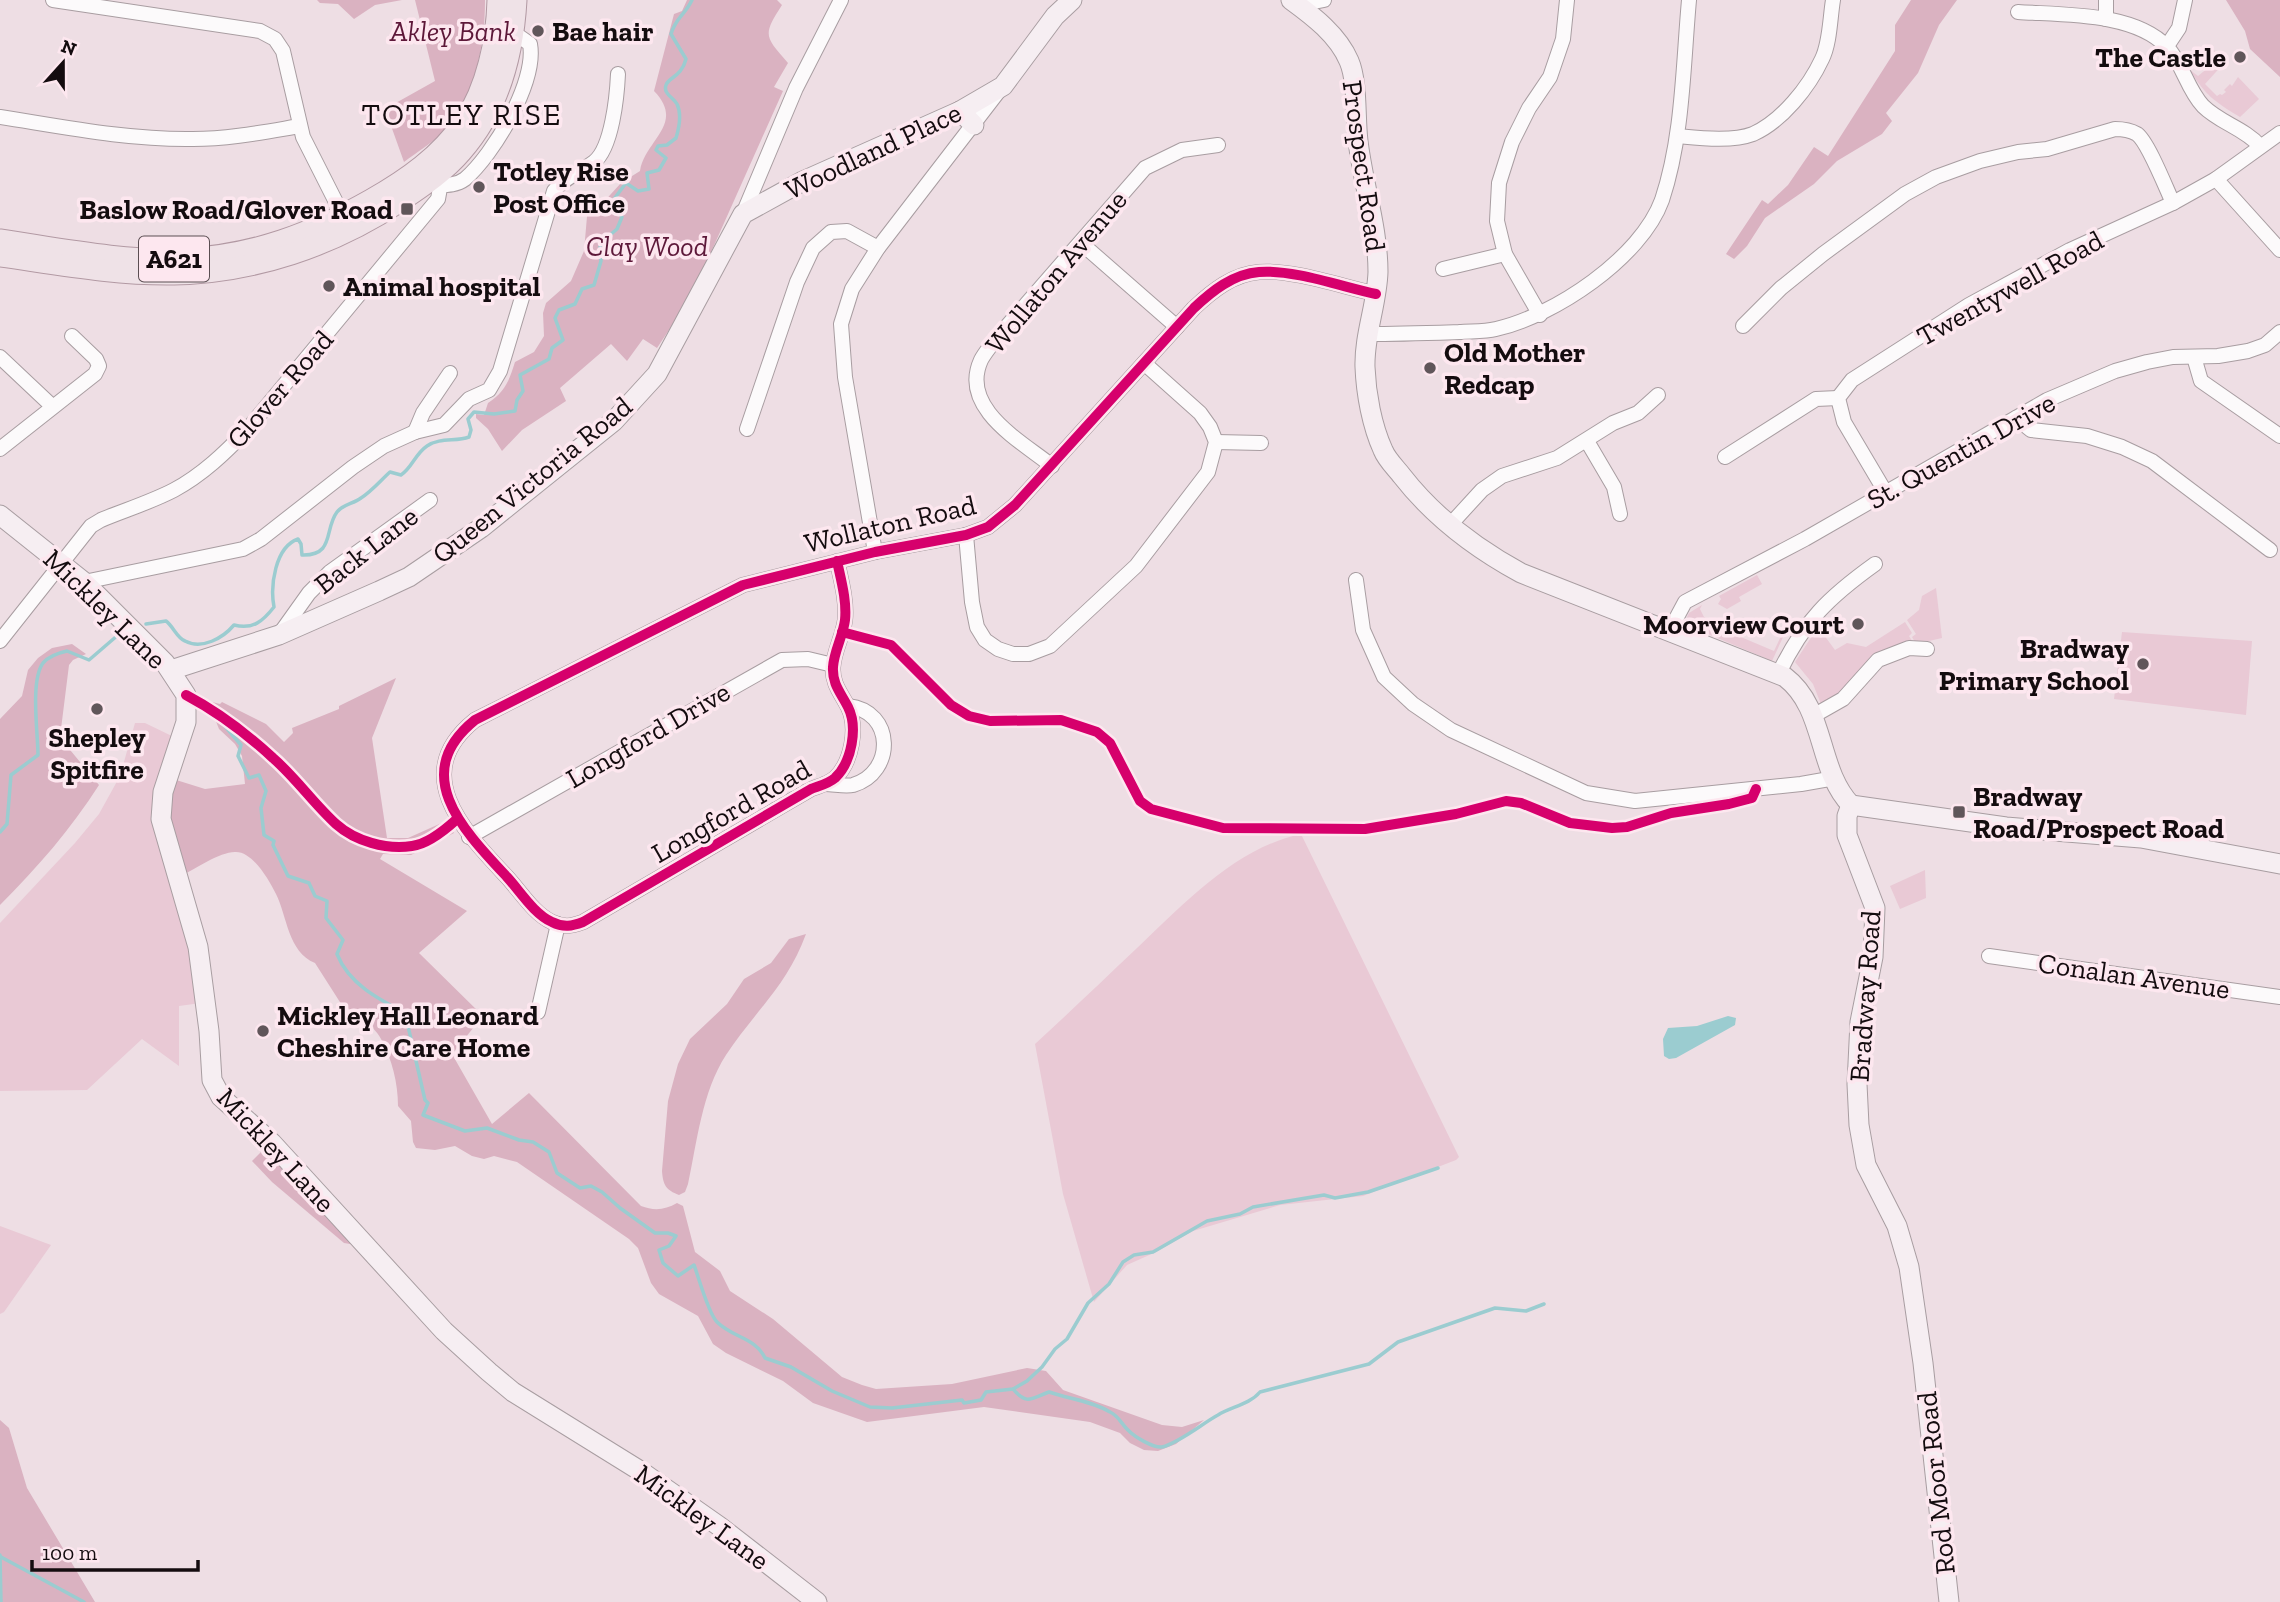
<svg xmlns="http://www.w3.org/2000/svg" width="2280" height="1602" font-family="'Zilla Slab',serif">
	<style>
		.green { fill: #e9c9d5 }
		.forest { fill: #dab2c1 }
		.water { fill: #9bccd0 }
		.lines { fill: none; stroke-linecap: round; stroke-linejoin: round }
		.stream { stroke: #9bccd0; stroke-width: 3.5 }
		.street-casing { stroke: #a89da1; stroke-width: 16 }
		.secondary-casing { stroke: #a89da1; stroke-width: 21 }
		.primary-casing { stroke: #b299a3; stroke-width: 23 }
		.street { stroke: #fcfafb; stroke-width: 14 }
		.secondary { stroke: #f6eef2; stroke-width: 19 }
		.primary { stroke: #efe2e7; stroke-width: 21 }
		.cycleway-casing { stroke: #fde7ef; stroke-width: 15 }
		.cycleway { stroke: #d6006c; stroke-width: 10 }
		.poi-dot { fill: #60565a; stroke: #fde7ef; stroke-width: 2.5 }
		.labels { text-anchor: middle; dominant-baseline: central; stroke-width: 7; stroke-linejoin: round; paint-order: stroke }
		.shield { fill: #fde7ef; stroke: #5a4e52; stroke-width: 2 }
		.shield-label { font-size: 26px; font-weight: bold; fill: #140c0f }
		.park-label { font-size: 28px; font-style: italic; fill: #5d1839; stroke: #fde7ef }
		.poi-label { font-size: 28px; font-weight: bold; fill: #140c0f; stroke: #fde7ef; text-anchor: start }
		.street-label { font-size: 28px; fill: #140c0f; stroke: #fde7ef }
		.neighbourhood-label { font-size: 30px; letter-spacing: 2px; fill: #140c0f; stroke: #fde7ef }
	</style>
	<rect width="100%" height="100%" fill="#eedee4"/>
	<g class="green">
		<path d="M 2211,47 L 2225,62 L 2205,84 L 2217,96 L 2220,94 L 2222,95 L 2226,92 L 2224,90 L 2230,84 L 2232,86 L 2238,77 L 2259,99 L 2240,117 C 2215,102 2204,94 2190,70 L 2198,76 L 2214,63 L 2208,55 Z"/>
		<polygon points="1757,575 1762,584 1739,597 1741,601 1727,609 1718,604 1721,599 1719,596"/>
		<polygon points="1936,588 1942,638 1916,644 1912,637 1916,634 1907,620 1919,610 1922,596"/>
		<polygon points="1702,605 1700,609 1704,617 1711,620 1710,624 1774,651 1782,634 1784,635 1772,661 1689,626 1687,617 1689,613"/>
		<polygon points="1905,622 1912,633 1909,636 1914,644 1879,651 1842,692 1821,704 1813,684 1795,662 1818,627 1835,650 1847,643 1866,647"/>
		<polygon points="2122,632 2252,641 2246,715 2114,699"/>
		<polygon points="135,723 145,723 176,738 157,790 190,938 201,1003 179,1006 179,1066 142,1039 87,1090 0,1091 0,923 75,843 99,814 120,776"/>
		<path d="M 1301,834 L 1459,1157 L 1456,1160 L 1363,1196 L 1280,1205 L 1193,1231 L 1156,1252 L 1127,1265 L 1094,1302 L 1063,1194 L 1035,1044 C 1069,1013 1102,981 1136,949 C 1184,904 1235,848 1301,834 Z"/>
		<polygon points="1925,870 1926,898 1900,909 1890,886"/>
		<polygon points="0,1226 51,1245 4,1312 0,1314"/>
	</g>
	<g class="forest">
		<polygon points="317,0 402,0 375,5 354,19 338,4 320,3"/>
		<path d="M 415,0 L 485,0 C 485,46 475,96 443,132 C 432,143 417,152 404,162 L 385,109 L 435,81 Z"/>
		<path d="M 687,0 L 777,0 L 782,5 C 762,36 765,36 788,63 L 774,87 L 783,91 L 691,297 L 657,348 L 643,339 L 627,361 L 611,344 L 560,388 L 566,401 L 522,430 L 502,451 L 488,429 L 476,418 L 476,414 L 484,415 L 488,403 C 505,392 509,381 515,362 L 534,352 L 544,336 L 543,313 L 546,303 L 571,281 L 584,251 L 588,205 L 600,206 L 621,183 L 640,171 C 645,140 686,124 654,91 L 674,14 L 682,11 Z"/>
		<polygon points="1911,0 1957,0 1939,25 1918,73 1886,113 1892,121 1882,134 1837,161 1814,184 1765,218 1747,246 1734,259 1726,254 1762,200 1768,204 1788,185 1814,147 1828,156 1895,51 1895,25"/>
		<polygon points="2226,0 2280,0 2280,77 2250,49 2245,31"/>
		<path d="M 72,644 L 86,654 L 73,660 L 69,665 L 61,729 L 66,745 L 99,785 C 71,829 37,868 0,905 L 0,719 L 22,696 L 28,670 L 38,658 L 52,648 Z"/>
		<path d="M 396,678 L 372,738 L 387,838 L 408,838 L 446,821 L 454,833 L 411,855 L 383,854 L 380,859 L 467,911 L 419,953 L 483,1016 L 452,1054 L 492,1124 L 529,1093 L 641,1206 C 654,1211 665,1210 677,1203 L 683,1206 L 695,1252 L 720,1271 L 730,1291 L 773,1319 L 842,1377 L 862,1385 L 876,1389 L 952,1384 L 1027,1368 L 1046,1371 L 1063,1390 L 1162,1425 L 1182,1427 L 1204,1420 L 1176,1444 L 1158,1451 L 1144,1450 L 1130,1443 L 1120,1433 L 1090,1422 L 984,1407 L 867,1422 L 813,1403 L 783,1381 L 726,1353 L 713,1344 L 698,1316 L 659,1294 L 651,1283 L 638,1248 L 629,1239 L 517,1162 L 494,1156 L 484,1159 L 472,1156 L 455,1146 L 435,1150 L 416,1148 L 413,1142 L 411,1121 L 398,1106 C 398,1083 392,1059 381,1039 C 377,1031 369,1025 364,1017 L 356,1021 L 348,1008 L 345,1010 L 315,963 C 288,952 287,916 276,894 C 269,880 253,852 236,852 C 221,851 195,869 181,876 L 166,824 L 173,779 L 205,789 L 245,784 L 242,756 L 235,744 L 219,729 L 208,701 L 220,704 L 222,702 L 266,724 L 284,742 L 293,733 L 292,728 L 339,709 L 339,706 Z"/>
		<path d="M 806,934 C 787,986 755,1011 726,1055 C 702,1092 697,1142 688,1184 L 685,1192 L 679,1195 C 666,1190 663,1185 662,1171 L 668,1101 L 678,1064 L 690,1039 L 727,1004 L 744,979 L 771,963 L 789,939 Z"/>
		<polygon points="266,1147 356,1245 344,1243 272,1182 252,1161"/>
		<polygon points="0,1420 9,1428 27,1488 95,1602 0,1602"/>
	</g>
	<polygon class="water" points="1728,1016 1736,1018 1735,1025 1676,1058 1669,1059 1664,1056 1663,1039 1668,1028 1697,1026"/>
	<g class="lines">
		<g class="stream">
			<path d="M 146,624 L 166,621 C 173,626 177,638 185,641 C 202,650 223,638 234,625 C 253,630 263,621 274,607 C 270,586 275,547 298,539 L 301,544 L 302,555 C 335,556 324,529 337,512 C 343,504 353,504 361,498 C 372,491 381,480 390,472 L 401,475 C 412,468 415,454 427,446 C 440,437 456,442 469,437 L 471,430 L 468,419 L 474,412 L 494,414 L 515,411 L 517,400 L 523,391 L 520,375 L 549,359 L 552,348 L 563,340 L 555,318 L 559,310 L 575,304 L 582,289 L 594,285 L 601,261 L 600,247 L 603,241 L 617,229 L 622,217 L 611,203 L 626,183 L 638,191 L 649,189 L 647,173 L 659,170 L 666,158 L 656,150 L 658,146 L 667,145 L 676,138 C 679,128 682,114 677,104 C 673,97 663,94 666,85 C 668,78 682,76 686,59 L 671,34 C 676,17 685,15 692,0"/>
			<path d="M 217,717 L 241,745 L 238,756 L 249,778 L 259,775 L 266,791 L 261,808 L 264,835 L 274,841 L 273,845 L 288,876 L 309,883 L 315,896 L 327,901 L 326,918 L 343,940 L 337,954 C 349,984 378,999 405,1013 L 425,1100 L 428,1103 L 423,1115 L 465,1131 L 487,1128 L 519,1140 L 533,1142 L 549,1152 L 557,1173 L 580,1188 L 591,1186 L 602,1192 L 620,1208 L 655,1233 L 668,1233 L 676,1236 L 669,1246 L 659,1250 L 663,1263 L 678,1276 L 694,1265 C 699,1278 708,1313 717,1322 C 733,1338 755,1337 765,1358 L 791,1367 L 832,1391 L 870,1407 L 892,1408 L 962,1400 L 964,1403 L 981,1400 L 986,1392 L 1013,1389 L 1027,1381 L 1042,1367 L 1055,1349 L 1067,1339 L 1088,1303 L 1109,1284 L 1123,1262 L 1134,1255 L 1153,1252 L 1207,1221 L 1240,1214 L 1253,1207 L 1324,1195 L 1335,1198 L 1368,1192 L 1438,1168"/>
			<path d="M 0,832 L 7,824 L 11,775 L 38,755 C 38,733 30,681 43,663 C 49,656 58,653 67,651 L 89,660 L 118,635"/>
			<path d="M 1013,1389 C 1027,1406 1032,1398 1049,1392 C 1069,1399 1092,1401 1110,1412 C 1119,1416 1122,1425 1129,1431 C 1135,1437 1153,1448 1162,1447 C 1179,1443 1203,1423 1218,1415 C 1231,1407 1250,1404 1260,1392 L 1369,1364 L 1398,1342 L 1495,1308 L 1526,1311 L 1544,1304"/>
			<polyline points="0,1555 1,1602"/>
			<polyline points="1,1557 84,1602"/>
		</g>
		<defs>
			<g id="street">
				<polyline points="53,0 260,31 275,39 283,51 303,137 343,216"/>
				<polyline points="1299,5 1324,0"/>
				<path d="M 2018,12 C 2062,15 2134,12 2167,47 C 2183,64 2187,89 2203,106 C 2220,123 2244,128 2260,146"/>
				<polyline points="2106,19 2106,0"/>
				<polyline points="2167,46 2179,28 2185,0"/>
				<path d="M 0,117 C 64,127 128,140 193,139 C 229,139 264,132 300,126"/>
				<path d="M 1677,136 C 1699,138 1732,142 1753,134 C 1782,121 1809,87 1822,59 C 1830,43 1830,18 1833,0"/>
				<polyline points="2216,179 2280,250"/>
				<path d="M 439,185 C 448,185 457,185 465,179 C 493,155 537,82 530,44 L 520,37 L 505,33"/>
				<polyline points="743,214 796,88 841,0"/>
				<polyline points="1081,243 1177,327"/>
				<polyline points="1443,269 1505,254"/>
				<polyline points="1540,315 1505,254 1497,221 1499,183 1512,142 1529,108 1550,77 1563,39 1567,0"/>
				<path d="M 1743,326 L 1781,288 L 1823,254 L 1905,194 L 1936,177 L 1980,161 L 2018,152 L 2047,149 L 2115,129 C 2123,129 2130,130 2137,134 C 2148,142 2166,188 2173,203"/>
				<path d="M 1368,334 C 1399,334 1428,333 1459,332 C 1471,331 1484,332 1496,329 C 1554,316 1641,258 1662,200 C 1683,137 1683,66 1689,0"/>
				<polyline points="0,357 52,406"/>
				<polyline points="2194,357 2201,381 2280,436"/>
				<polyline points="2016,418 2031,430 2087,436 2122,447 2152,461 2270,550"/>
				<polyline points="747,429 797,282 813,248 831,232 847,231 878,248"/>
				<polyline points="415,432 423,413 450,373"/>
				<polyline points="1587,441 1614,487 1620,514"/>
				<polyline points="1216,442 1261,443"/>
				<polyline points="0,449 95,374 99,366 96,359 72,336"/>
				<polyline points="1725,457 1816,399 1838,398"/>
				<path d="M 1052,466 C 1021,441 959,408 981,360 C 984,354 990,347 994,341 L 1145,168 L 1182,150 L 1218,145"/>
				<polyline points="1886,493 1844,422 1838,398 1852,380 1969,305 2070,250 2173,203 2216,179 2280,133"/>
				<polyline points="1449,526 1482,490 1502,476 1557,458 1613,423 1638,413 1658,395"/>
				<polyline points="966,535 972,602 977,627 985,640 998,649 1013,654 1029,654 1050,646 1136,566 1208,472 1216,442 1210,427 1200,413 1144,363"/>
				<polyline points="875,552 845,377 841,324 852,289 878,248 998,92"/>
				<path d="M 837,561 C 841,580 847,601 845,620 C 843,636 834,651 833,667 C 832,684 841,693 848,707 C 858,727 852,762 835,778 C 828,784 819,786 811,789 L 583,922 C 572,926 564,928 552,922 C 534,914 520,891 507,877 C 464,831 408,774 475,720 L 743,585 L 875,552 L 966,535 L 988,527 L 1015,505 L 1194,308 C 1212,291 1233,274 1259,272 C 1292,269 1343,287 1376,294"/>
				<polyline points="1356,580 1363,630 1384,677 1413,704 1451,730 1586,793 1635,801 1801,784 1835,778"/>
				<path d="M 84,582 L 243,549 L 261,539 L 353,467 L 384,446 L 415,432 L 444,425 L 469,399 L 489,390 L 500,371 L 554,191 C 564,177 581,172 594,162 C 612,148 617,96 618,74"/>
				<polyline points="1670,630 1685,602 1805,539 2047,400 2115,371 2147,362 2173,357 2218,356 2248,351 2265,345 2280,332"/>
				<polyline points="279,635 309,593 330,572 430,500"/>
				<path d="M 0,641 L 91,526 L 101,520 C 125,510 151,502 174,490 C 202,475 225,453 247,430 L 438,199 L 440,188 L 430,171"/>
				<path d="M 1779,673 C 1804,621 1829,597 1875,564"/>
				<polyline points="1813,716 1843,699 1878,660 1909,648 1927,649"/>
				<path d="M 825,784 C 834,784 845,787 853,785 C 895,773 895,711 848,706"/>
				<polyline points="469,837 782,660 808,659 833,665"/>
				<polyline points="1989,956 2280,997"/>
				<polyline points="538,1012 558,924"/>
			</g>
			<g id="secondary">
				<path d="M 1291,0 C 1313,16 1338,35 1349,61 C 1358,82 1355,117 1358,141 C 1363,184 1378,228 1378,272 C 1377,304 1364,335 1365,367 C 1366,394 1372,426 1383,450 C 1387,460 1396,468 1402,476 C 1434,517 1475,548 1521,573 L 1785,677 C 1826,708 1817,770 1851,805"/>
				<polyline points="960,111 974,125"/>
				<polyline points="0,515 84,582 165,663 186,695 186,722 163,792 161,819 198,947 209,1031 212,1080 221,1097 272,1143 444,1331 489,1372 513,1392 642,1472 719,1526 817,1602"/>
				<polyline points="171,670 279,635 379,591 409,577 481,528 614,421 657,374 743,214 803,181 960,111 1003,86 1055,16 1072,0"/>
				<polyline points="1851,805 1847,816 1847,835 1875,908 1873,957 1860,1022 1857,1084 1859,1125 1866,1165 1897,1226 1909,1267 1923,1363 1949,1602"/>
				<polyline points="1851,805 2006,827 2141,838 2280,864"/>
			</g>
			<g id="primary">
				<path d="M 0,240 C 61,249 124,262 185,259 C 255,255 311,234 371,200 C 408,179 439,157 464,122 C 487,88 497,40 498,0"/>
				<path d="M 0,256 C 57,264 116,275 174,274 C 255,272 332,246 399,202 C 421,187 444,172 461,152 C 498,110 513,55 516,0"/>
			</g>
		</defs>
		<use href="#street" class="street-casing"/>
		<use href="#secondary" class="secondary-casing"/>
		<use href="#primary" class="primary-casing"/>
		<use href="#street" class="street"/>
		<use href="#secondary" class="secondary"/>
		<use href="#primary" class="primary"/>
		<defs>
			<g id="cycleway">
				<path d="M 837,561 C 841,580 847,601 845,620 C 843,636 834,651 833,667 C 832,684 841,693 848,707 C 858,727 852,762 835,778 C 828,784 819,786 811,789 L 583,922 C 572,926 564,928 552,922 C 534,914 520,891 507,877 C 464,831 408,774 475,720 L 743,585 L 875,552 L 966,535 L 988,527 L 1015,505 L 1194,308 C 1212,291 1233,274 1259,272 C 1292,269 1343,287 1376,294"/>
				<polyline points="842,632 891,645 951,705 969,716 990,721 1061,720 1097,732 1110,743 1140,801 1151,809 1223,828 1365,829 1456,814 1506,801 1521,803 1570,823 1612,828 1627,827 1671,813 1729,804 1752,798 1756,789"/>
				<path d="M 186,695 C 218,712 246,733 273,758 C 296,778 314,804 336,824 C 355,841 386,850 412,846 C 428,844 445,830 457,819"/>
			</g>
		</defs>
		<use href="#cycleway" class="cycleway-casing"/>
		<use href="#cycleway" class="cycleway"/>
	</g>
	<g class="poi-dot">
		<circle cx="538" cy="31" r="7"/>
		<circle cx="2240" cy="57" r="7"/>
		<circle cx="479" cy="187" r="7"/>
		<rect x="400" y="202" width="14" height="14" rx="3.5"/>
		<circle cx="329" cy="286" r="7"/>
		<circle cx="1430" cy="368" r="7"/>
		<circle cx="1858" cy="624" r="7"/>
		<circle cx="2143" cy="664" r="7"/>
		<circle cx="97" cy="709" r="7"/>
		<rect x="1952" y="805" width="14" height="14" rx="3.5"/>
		<circle cx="263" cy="1031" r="7"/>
	</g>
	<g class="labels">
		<rect class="shield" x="139" y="236.5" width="70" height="45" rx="5"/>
		<g class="shield-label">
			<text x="174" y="259">A621</text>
		</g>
		<g class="park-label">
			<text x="453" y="31">Akley Bank</text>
			<text x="647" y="246">Clay Wood</text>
		</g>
		<g class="poi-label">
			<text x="552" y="31">Bae hair</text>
			<text x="2226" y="57" text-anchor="end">The Castle</text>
			<text x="493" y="171">Totley Rise<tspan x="493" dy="32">Post Office</tspan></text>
			<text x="393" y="209" text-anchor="end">Baslow Road/Glover Road</text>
			<text x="343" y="286">Animal hospital</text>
			<text x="1444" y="352">Old Mother<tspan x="1444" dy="32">Redcap</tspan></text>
			<text x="1844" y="624" text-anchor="end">Moorview Court</text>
			<text x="2129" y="648" text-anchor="end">Bradway<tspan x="2129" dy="32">Primary School</tspan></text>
			<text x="97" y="737" text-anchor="middle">Shepley<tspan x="97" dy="32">Spitfire</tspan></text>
			<text x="1973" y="796">Bradway<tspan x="1973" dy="32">Road/Prospect Road</tspan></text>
			<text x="277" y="1015">Mickley Hall Leonard<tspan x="277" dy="32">Cheshire Care Home</tspan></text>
		</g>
		<g class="street-label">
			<text transform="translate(873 151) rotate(-25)">Woodland Place</text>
			<text transform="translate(1364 166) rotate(82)">Prospect Road</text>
			<text transform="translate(1056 272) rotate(-50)">Wollaton Avenue</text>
			<text transform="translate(2010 288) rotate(-29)">Twentywell Road</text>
			<text transform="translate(280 389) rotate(-49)">Glover Road</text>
			<text transform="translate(1961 451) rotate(-29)">St. Quentin Drive</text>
			<text transform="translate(532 480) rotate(-39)">Queen Victoria Road</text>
			<text transform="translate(890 524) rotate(-13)">Wollaton Road</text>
			<text transform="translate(366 550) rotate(-38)">Back Lane</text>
			<text transform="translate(105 609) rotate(44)">Mickley Lane</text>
			<text transform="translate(648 735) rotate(-30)">Longford Drive</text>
			<text transform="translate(731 811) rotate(-30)">Longford Road</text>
			<text transform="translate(2134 976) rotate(8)">Conalan Avenue</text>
			<text transform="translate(1865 996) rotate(-86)">Bradway Road</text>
			<text transform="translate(276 1150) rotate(47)">Mickley Lane</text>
			<text transform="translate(1936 1483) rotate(-96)">Rod Moor Road</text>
			<text transform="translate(702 1517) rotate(36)">Mickley Lane</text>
		</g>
		<g class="neighbourhood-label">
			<text x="462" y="115">TOTLEY RISE</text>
		</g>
	</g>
	<g transform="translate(63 63) rotate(21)" stroke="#fde7ef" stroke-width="5" paint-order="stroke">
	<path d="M0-5L12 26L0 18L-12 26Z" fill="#140c0f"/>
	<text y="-10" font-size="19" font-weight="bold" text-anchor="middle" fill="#140c0f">N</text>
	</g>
	<path d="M32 1560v10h166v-10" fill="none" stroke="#140c0f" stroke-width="3.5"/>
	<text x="42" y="1560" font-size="21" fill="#140c0f" stroke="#fde7ef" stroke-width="5" paint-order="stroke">100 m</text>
</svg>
